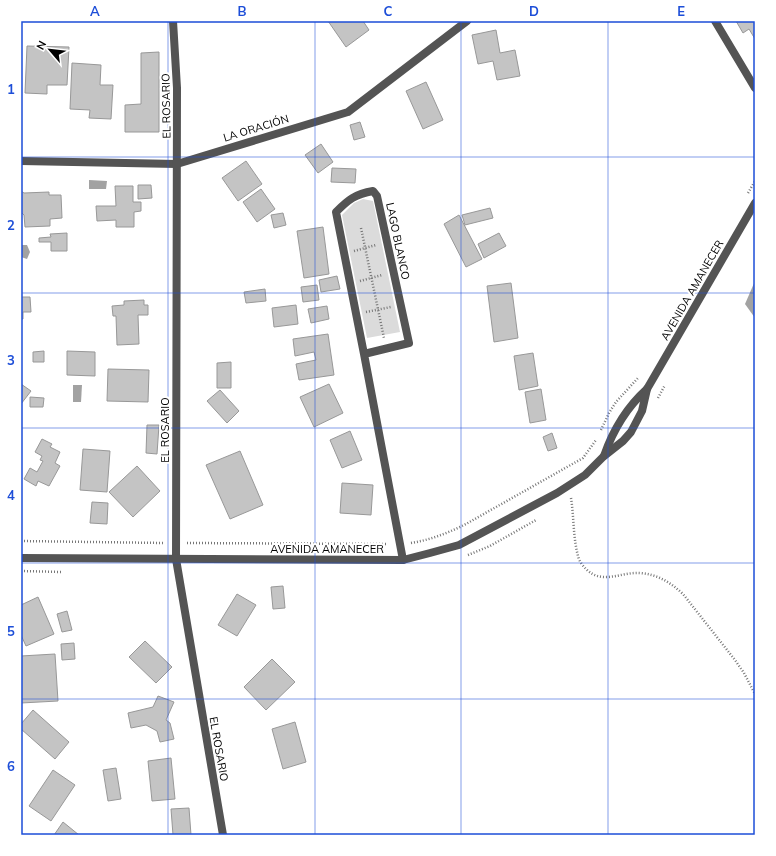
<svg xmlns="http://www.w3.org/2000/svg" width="776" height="856" font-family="Mulish,sans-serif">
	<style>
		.green { fill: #dbdbdb }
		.water { fill: #a2a2a2 }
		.building { fill: #c4c4c4; stroke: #989898 }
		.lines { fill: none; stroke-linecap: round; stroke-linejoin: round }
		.path { stroke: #767676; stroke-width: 2.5; stroke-dasharray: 1 2; stroke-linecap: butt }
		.minor { stroke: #545454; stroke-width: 8 }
		.tertiary { stroke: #545454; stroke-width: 8 }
		.grid { fill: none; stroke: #1d4ed8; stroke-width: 1; stroke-opacity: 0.55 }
		.labels { text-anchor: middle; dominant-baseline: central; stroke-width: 4; stroke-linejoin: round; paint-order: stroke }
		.street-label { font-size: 11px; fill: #000; stroke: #fff }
		.neatline { fill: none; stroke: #1d4ed8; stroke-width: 1.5 }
		.grid-label { font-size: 13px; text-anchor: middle; font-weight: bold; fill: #1d4ed8 }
	</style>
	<rect width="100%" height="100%" fill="#fff"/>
	<polygon class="green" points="363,199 373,201 400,332 367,338 342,215 354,203"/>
	<g class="water">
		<polygon points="89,180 107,181 106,189 89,189"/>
		<polygon points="21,245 27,245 30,252 27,259 21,257"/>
		<polygon points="755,281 755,318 745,304"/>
		<polygon points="73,385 82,385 81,402 73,402"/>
	</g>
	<g class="building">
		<polygon points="328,21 363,21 369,30 346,47"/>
		<polygon points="736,21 755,21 755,39 749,29 743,33"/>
		<polygon points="496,30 500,53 515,50 520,76 497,80 493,61 478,64 472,35"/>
		<polygon points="27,46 69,47 67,85 47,85 47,94 25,93"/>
		<polygon points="159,52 159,132 125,132 125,105 141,104 141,53"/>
		<polygon points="72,63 101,65 100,85 113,85 111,119 89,118 90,110 70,109"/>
		<polygon points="426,82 443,120 423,129 406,91"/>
		<polygon points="360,122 365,137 354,140 350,125"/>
		<polygon points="321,144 333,162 318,173 305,155"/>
		<polygon points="246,161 262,184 238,201 222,178"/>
		<polygon points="332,168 356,169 355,183 331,182"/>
		<polygon points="138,185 151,185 152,198 138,199"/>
		<polygon points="115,186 133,186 133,202 141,202 141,211 134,212 134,227 116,227 116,220 97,221 96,206 116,206"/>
		<polygon points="261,189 275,209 257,222 243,202"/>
		<polygon points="21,191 24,193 49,192 49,195 61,195 62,218 50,219 50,226 25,227 24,215 21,212"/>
		<polygon points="490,208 493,218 465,225 462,215"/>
		<polygon points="283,213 286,225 274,228 271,215"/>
		<polygon points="459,215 482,259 466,267 444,224"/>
		<polygon points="323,227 329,274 304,278 297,231"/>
		<polygon points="67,233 67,251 51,251 51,242 39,242 39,238 51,237 50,234"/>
		<polygon points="499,233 506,246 484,258 478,244"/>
		<polygon points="337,276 340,289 321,292 319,280"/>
		<polygon points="511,283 518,338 494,342 487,286"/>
		<polygon points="317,285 319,300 303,302 301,287"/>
		<polygon points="265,289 266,301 246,303 244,292"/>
		<polygon points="21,297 30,297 31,312 23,312 23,319 21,319"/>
		<polygon points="144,300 144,305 148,305 148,315 138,315 139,344 117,345 116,316 113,316 112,306 124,305 124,301"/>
		<polygon points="296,305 298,324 274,327 272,308"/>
		<polygon points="327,306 329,319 311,323 308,309"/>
		<polygon points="328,334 334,375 299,380 296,364 316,360 314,352 295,356 293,339"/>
		<polygon points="44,351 44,362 33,362 33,352"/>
		<polygon points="67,351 95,352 95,376 67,375"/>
		<polygon points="533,353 538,386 519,390 514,356"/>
		<polygon points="231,362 231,388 217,388 217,363"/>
		<polygon points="108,369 149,370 148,402 107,401"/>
		<polygon points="21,384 31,391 21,404"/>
		<polygon points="329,384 343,413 314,427 300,397"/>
		<polygon points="541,389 546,420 530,423 525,392"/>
		<polygon points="220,390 239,411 227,423 207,401"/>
		<polygon points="30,397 44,398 43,407 30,407"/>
		<polygon points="147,425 159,425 157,454 146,453"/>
		<polygon points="350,431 362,460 342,468 330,440"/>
		<polygon points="552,433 557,448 548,451 543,437"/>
		<polygon points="42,439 52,444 50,447 60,452 55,463 60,466 49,486 38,481 36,486 24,479 30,468 37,472 43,461 40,460 42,456 35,452"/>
		<polygon points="83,449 110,451 107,492 80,490"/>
		<polygon points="240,451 263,505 230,519 206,465"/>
		<polygon points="137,466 160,491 133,517 109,492"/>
		<polygon points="342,483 373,485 371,515 340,513"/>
		<polygon points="92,502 108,503 107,524 90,523"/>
		<polygon points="283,586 285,608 273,609 271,587"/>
		<polygon points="237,594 256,605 237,636 218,625"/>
		<polygon points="38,597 54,634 26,646 21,635 21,605"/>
		<polygon points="67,611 72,630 62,632 57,614"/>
		<polygon points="145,641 172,667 156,683 129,657"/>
		<polygon points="74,643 75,659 62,660 61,644"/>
		<polygon points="55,654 58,701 21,703 21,656"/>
		<polygon points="272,659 295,682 266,710 244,687"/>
		<polygon points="158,696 174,702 166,720 170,723 174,739 160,742 157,731 146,725 131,728 128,713 153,707"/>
		<polygon points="33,710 69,742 55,759 21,729 21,724"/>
		<polygon points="295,722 306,762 283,769 272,729"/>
		<polygon points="171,758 175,799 152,801 148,761"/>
		<polygon points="116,768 121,799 108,801 103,770"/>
		<polygon points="53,770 75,785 51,821 29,806"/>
		<polygon points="189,808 191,835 173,835 171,809"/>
		<polygon points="63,822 79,835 54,835"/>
	</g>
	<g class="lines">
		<g class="path">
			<polyline points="748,193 755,181"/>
			<polyline points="361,228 384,338"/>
			<polyline points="354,251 376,245"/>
			<polyline points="360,281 382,275"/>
			<polyline points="366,312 391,307"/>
			<polyline points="658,398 665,385"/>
			<polyline points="601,430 609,413 616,402 638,378"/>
			<path d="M 571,498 C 574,517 573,537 578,556 C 579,561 583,566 586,569 C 602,585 621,572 639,573 C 657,574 670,582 683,594 L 735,660 L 744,673 L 755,694"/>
			<polyline points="21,541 164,543"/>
			<polyline points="187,543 388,544"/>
			<path d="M 411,543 C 430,540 448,533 466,524 L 583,458 L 596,440"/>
			<polyline points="468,555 490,546 536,520"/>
			<polyline points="21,571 62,572"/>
		</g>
		<g class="minor">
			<polyline points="715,21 755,88"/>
			<polyline points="21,161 177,164 348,112 467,21"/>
			<path d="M 364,354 L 336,212 C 348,200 355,194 373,191 L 377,196 L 409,343 L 364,354 L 403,560"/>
		</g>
		<g class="tertiary">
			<polyline points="173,21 177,88 176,559 223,835"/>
			<path d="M 604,456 C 613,430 627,407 647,389 L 755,203"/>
			<polyline points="21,558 403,560 430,553 459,545 557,493 585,475 604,456 623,441 631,432 642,411 647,389"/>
		</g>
	</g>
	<path class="grid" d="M 168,21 L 168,835M 315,21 L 315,835M 461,21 L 461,835M 608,21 L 608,835M 21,157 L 755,157M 21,293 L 755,293M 21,428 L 755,428M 21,563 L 755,563M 21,699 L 755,699"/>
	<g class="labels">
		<g class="street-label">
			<text transform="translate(166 106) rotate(-91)">EL ROSARIO</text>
			<text transform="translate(256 128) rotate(-17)">LA ORACIÓN</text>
			<text transform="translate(398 241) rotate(78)">LAGO BLANCO</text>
			<text transform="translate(692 290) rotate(-60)">AVENIDA AMANECER</text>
			<text transform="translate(165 430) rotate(-90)">EL ROSARIO</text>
			<text x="327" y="549">AVENIDA AMANECER</text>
			<text transform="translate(219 749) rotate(80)">EL ROSARIO</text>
		</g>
	</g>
	<rect width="776" height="856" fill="none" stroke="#ffffff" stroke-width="44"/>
	<g transform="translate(50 50) rotate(298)" stroke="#ffffff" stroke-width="3" paint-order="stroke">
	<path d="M0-3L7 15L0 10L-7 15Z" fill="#000000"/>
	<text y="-6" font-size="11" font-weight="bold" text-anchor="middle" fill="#000000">N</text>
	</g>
	<rect x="22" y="22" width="732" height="812" class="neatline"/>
	<g class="grid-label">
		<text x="95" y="16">A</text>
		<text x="242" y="16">B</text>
		<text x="388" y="16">C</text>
		<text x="534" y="16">D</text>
		<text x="681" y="16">E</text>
		<text x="11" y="94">1</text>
		<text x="11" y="230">2</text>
		<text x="11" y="365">3</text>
		<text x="11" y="500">4</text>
		<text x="11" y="636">5</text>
		<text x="11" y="771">6</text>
	</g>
</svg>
